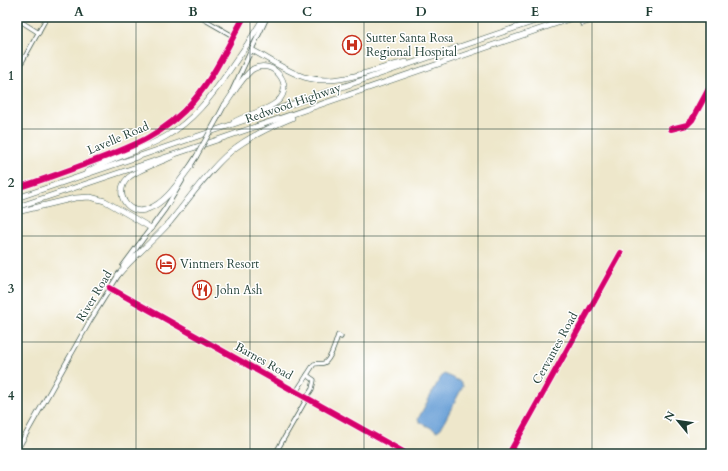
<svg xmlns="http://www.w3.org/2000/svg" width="728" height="471" font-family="Cardo,serif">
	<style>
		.water { fill: #689fd6; stroke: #446e85 }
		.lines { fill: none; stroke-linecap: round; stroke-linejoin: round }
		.minor-casing { stroke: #3e564b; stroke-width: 5 }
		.major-casing { stroke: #3e564b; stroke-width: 5.5 }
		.highway-casing { stroke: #3e564b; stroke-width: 6 }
		.minor { stroke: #fff; stroke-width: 3.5 }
		.major { stroke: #fff; stroke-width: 4 }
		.highway { stroke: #fff; stroke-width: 5 }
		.major-bridge-casing { stroke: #3e564b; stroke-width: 5.5; stroke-linecap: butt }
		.major-bridge { stroke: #fff; stroke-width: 4 }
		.cycleway-casing { stroke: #fff; stroke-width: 8 }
		.cycleway { stroke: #d6006c; stroke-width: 6 }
		.grid { fill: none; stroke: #1f3d34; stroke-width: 1; stroke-opacity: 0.55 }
		.labels { text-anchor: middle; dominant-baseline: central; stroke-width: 3; stroke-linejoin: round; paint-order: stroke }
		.poi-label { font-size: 12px; fill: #1f3d34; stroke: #fff; text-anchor: start }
		.street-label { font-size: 12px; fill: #1f3d34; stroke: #fff }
		.neatline { fill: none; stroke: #1f3d34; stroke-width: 1.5 }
		.grid-label { font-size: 13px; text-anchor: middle; font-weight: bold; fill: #1f3d34 }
	</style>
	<rect width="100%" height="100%" fill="#fff"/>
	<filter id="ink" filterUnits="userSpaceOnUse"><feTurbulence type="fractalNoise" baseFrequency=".025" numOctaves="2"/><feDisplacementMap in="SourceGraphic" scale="8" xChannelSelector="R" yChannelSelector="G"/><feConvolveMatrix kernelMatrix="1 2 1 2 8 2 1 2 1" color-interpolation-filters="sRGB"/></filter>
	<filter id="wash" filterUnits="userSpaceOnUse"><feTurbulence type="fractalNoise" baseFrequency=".012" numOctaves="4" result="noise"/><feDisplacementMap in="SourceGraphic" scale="16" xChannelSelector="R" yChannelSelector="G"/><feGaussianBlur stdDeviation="0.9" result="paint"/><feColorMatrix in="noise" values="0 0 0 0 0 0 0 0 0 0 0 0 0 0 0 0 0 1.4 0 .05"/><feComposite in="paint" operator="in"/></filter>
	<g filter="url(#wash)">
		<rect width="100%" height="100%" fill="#eee7cb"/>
		<polygon class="water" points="444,374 461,382 463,386 441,428 437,431 420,422 418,419 439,380"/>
	</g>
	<g filter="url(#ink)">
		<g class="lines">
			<defs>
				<g id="minor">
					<polyline points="200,17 233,36"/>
					<polyline points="17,19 39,33"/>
					<polyline points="582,24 603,17"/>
					<polyline points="17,71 47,17"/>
					<polyline points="671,129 687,125 692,120 711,85"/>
					<path d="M 17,188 C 42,180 67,171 91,162 C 132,147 166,134 194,100 C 215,76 228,45 244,17"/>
					<polyline points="110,288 407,454"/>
					<path d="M 296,392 L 314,364 C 317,363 322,364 324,363 C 331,360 336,341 338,335 L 341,337"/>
					<polyline points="306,398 312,389 314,380 307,375"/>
					<polyline points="275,454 307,398"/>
					<polyline points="509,454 621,253"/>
				</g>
				<g id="major">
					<polyline points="232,91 267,17"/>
					<polyline points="217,119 225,104"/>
					<polyline points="189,168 196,157"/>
					<polyline points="123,266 165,209 182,181"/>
					<polyline points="17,450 91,319 119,274"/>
				</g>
				<g id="highway">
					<path d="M 252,50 C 269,59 286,71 304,77 C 338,87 373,69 406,62"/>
					<path d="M 225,105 C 232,95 243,76 253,69 C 273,58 295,85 278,101 C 268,111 247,114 234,122"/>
					<path d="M 171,157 C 159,163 135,170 127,179 C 113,194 129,217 148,209 C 167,202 179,181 191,166"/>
					<path d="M 87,172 C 111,158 140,151 165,137 C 193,121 211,97 229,71 C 242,53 253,36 264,17"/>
					<polyline points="17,198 547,17"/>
					<polyline points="17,207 220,139 575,17"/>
					<polyline points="17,212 75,198 90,197 105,201 151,228"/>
					<path d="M 118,275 C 134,256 154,240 170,222 C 189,199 207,172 230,152 C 248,137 270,127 292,118"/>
				</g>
			</defs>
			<use href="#minor" class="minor-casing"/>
			<use href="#major" class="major-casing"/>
			<use href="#highway" class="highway-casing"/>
			<use href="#minor" class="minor"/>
			<use href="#major" class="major"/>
			<use href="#highway" class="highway"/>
			<defs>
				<polyline id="major-bridge" points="196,157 217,119"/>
			</defs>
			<use href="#major-bridge" class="major-bridge-casing"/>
			<use href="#major-bridge" class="major-bridge"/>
			<defs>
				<g id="cycleway">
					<polyline points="671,129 687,125 692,120 711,85"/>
					<path d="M 17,188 C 42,180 67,171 91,162 C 132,147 166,134 194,100 C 215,76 228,45 244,17"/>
					<polyline points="110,288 407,454"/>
					<polyline points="509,454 621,253"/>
				</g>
			</defs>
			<use href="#cycleway" class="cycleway-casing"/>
			<use href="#cycleway" class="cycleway"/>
		</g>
	</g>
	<path class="grid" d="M 136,17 L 136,454M 250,17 L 250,454M 364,17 L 364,454M 478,17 L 478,454M 592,17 L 592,454M 17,129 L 711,129M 17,236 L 711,236M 17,342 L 711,342"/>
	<defs>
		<symbol id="hospital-ring" viewBox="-11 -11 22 22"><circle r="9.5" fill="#fff" stroke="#c8321e" stroke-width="1.5"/><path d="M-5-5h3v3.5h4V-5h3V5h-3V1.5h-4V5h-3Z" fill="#c8321e"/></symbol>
		<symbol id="hotel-ring" viewBox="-11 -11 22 22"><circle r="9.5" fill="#fff" stroke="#c8321e" stroke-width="1.5"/><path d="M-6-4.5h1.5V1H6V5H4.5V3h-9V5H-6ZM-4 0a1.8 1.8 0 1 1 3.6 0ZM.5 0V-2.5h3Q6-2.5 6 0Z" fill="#c8321e"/></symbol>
		<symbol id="restaurant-ring" viewBox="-11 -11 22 22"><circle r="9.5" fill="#fff" stroke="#c8321e" stroke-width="1.5"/><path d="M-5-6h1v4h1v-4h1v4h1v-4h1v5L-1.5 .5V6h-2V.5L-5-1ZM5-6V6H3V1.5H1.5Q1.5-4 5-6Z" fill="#c8321e"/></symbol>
	</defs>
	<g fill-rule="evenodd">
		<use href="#hospital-ring" x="341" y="34" width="22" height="22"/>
		<use href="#hotel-ring" x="155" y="253" width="22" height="22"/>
		<use href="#restaurant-ring" x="191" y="279" width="22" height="22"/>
	</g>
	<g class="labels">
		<g class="poi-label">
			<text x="366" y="38">Sutter Santa Rosa<tspan x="366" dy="14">Regional Hospital</tspan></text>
			<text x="180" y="264">Vintners Resort</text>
			<text x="216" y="290">John Ash</text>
		</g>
		<g class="street-label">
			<text transform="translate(293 103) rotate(-19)">Redwood Highway</text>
			<text transform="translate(118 138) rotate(-23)">Lavelle Road</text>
			<text transform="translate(94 296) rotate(-59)">River Road</text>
			<text transform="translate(555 348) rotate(-61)">Cervantes Road</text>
			<text transform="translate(264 361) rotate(29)">Barnes Road</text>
		</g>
	</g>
	<rect width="728" height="471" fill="none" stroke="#fff" stroke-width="44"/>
	<g transform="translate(678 421) rotate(299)" stroke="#ffffff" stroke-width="3" paint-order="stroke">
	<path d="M0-3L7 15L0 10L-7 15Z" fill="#1f3d34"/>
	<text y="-6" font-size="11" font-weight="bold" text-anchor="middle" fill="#1f3d34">N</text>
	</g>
	<rect x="22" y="22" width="684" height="427" class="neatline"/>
	<g class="grid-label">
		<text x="79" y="16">A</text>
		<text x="193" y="16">B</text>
		<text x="307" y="16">C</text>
		<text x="421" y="16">D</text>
		<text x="535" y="16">E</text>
		<text x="649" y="16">F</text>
		<text x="11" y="80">1</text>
		<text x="11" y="187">2</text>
		<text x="11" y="293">3</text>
		<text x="11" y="400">4</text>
	</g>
</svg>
